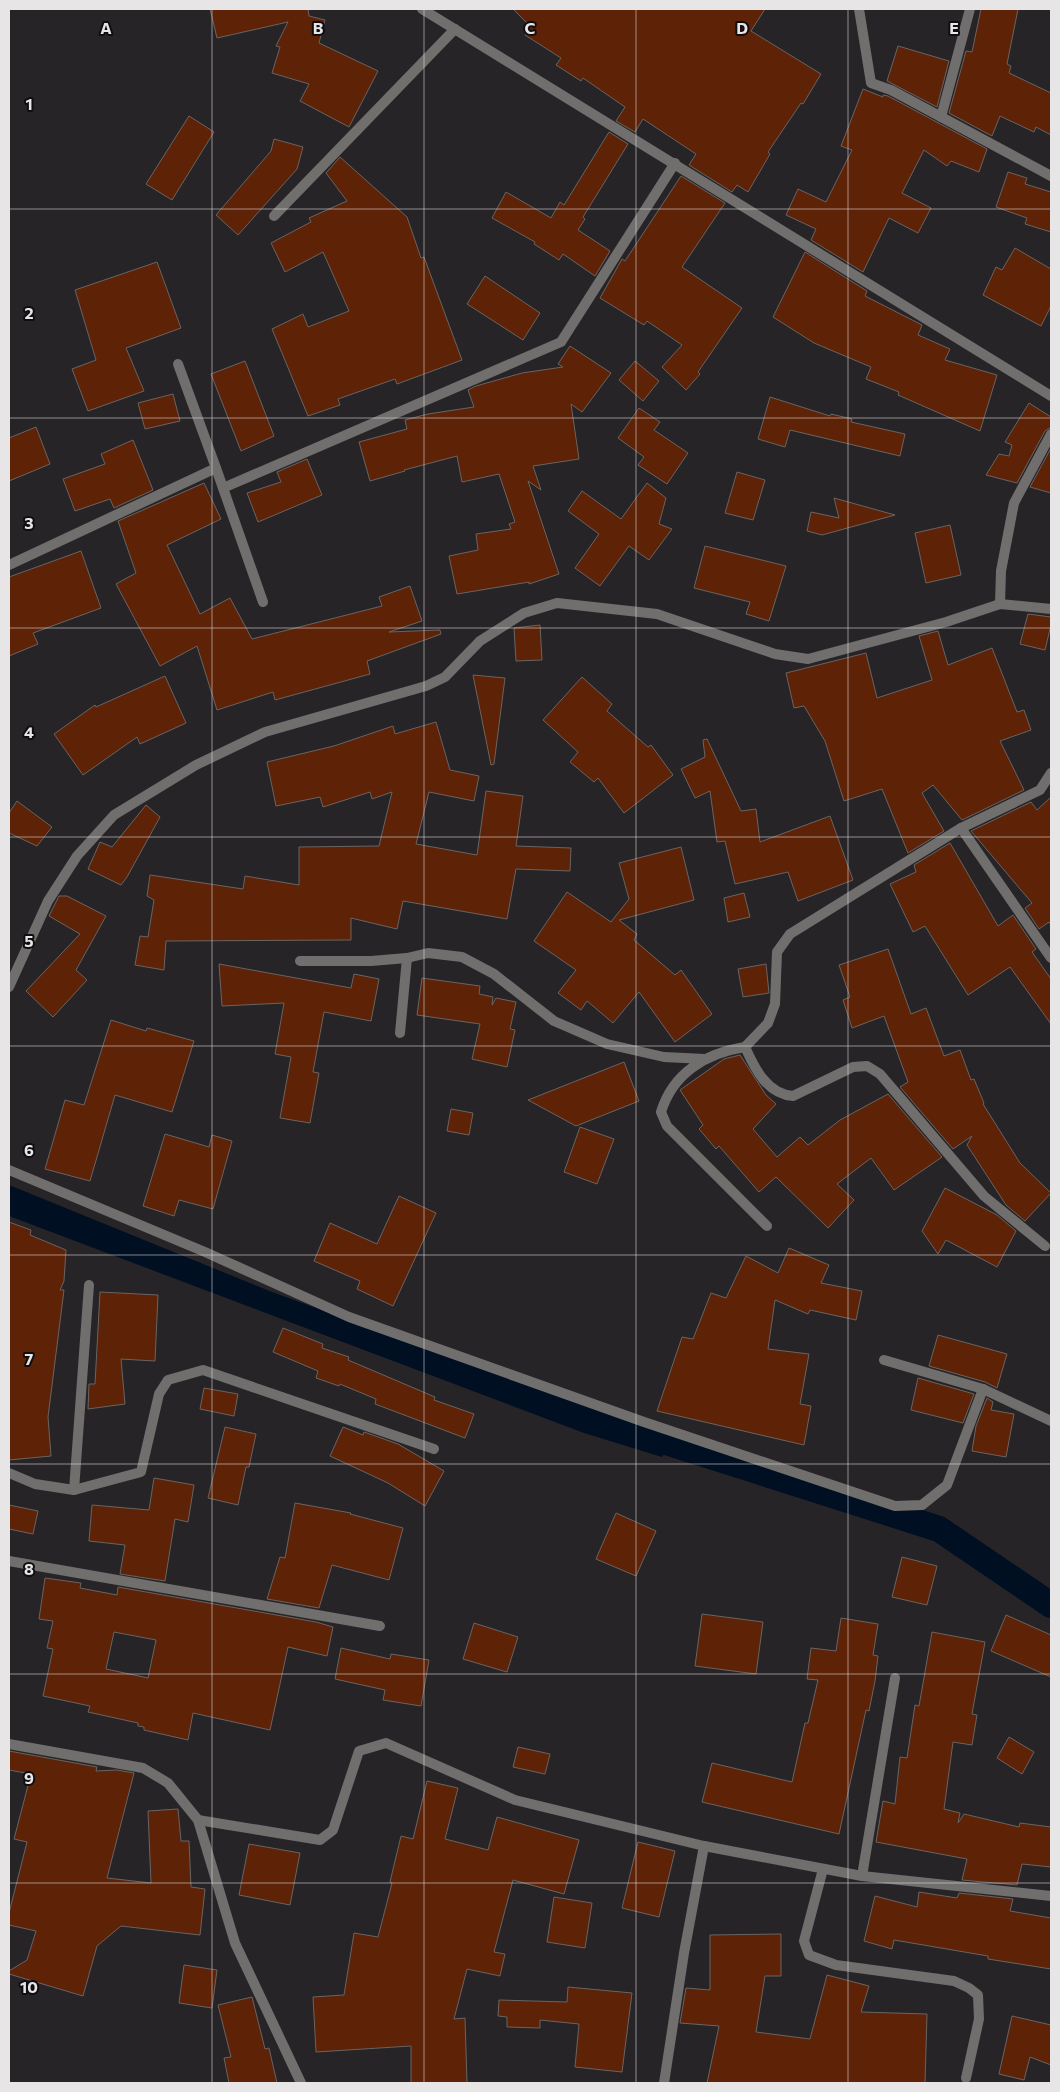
<svg xmlns="http://www.w3.org/2000/svg" width="1060" height="2092" font-family="Commissioner,sans-serif">
	<style>
		.water { fill: #000f22 }
		.lines { fill: none; stroke-linecap: round; stroke-linejoin: round }
		.canal { stroke: #000f22; stroke-width: 26 }
		.building { fill: #5e2207; stroke: #696462; fill-rule: evenodd }
		.lane { stroke: #716f6d; stroke-width: 10 }
		.street { stroke: #716f6d; stroke-width: 10 }
		.grid { fill: none; stroke: #e8e5e7; stroke-width: 1; stroke-opacity: 0.55 }
		.grid-label { font-size: 16px; text-anchor: middle; font-weight: bold; fill: #e8e5e7; stroke: #0f0d0f; stroke-width: 4; stroke-linejoin: round; paint-order: stroke }
	</style>
	<rect width="100%" height="100%" fill="#272427"/>
	<polygon class="water" points="9,1185 272,1292 674,1438 662,1457 584,1433 9,1216"/>
	<g class="lines">
		<polyline class="canal" points="638,1433 939,1529 1051,1605"/>
	</g>
	<g class="building">
		<polygon points="210,9 308,9 309,16 325,20 319,43 378,71 349,127 300,101 309,84 272,73 280,47 276,46 288,22 217,38"/>
		<polygon points="513,9 765,9 751,31 821,74 803,104 801,103 768,152 770,154 748,192 737,185 732,192 689,165 696,154 643,119 635,132 616,121 625,107 583,78 581,81 556,65 561,58 525,35 530,26"/>
		<polygon points="981,9 1018,9 1007,64 1011,66 1009,73 1051,93 1051,135 1036,127 1034,132 1000,116 992,136 949,113 966,51 972,52"/>
		<polygon points="898,46 949,61 937,107 887,81"/>
		<polygon points="863,89 883,97 883,95 888,96 987,149 979,172 951,161 947,166 924,150 902,193 931,208 918,233 889,218 863,272 811,240 816,229 786,215 798,189 826,202 852,150 841,146"/>
		<polygon points="189,116 214,132 172,200 146,184"/>
		<polygon points="609,132 628,144 583,217 585,219 578,230 610,251 595,276 563,254 559,260 534,244 535,242 492,218 506,192 551,218 560,202 564,205"/>
		<polygon points="274,139 303,147 297,169 238,235 216,215 271,151"/>
		<polygon points="340,157 407,217 421,258 424,257 462,360 397,384 395,379 338,399 340,405 308,416 272,329 303,314 308,327 349,311 323,252 285,272 271,243 311,222 309,218 347,201 326,173"/>
		<polygon points="1008,172 1027,178 1025,184 1051,192 1051,232 1025,224 1027,218 996,207"/>
		<polygon points="681,176 725,203 682,267 742,308 698,372 700,374 686,390 662,367 682,345 647,321 644,325 600,298 622,259 625,261"/>
		<polygon points="1015,248 1051,269 1051,306 1041,326 983,295 996,267 1002,270"/>
		<polygon points="805,252 867,291 865,296 922,325 918,335 950,349 945,360 997,375 980,431 898,395 899,392 866,379 871,367 814,343 773,317"/>
		<polygon points="157,262 181,328 126,348 144,391 88,411 72,369 96,360 75,290"/>
		<polygon points="485,276 540,313 523,340 467,304"/>
		<polygon points="570,346 611,373 582,412 571,404 579,459 533,466 541,490 528,481 559,574 529,584 529,582 457,594 449,556 478,550 476,534 511,529 509,524 515,522 499,474 462,482 457,456 404,470 405,471 370,481 359,442 407,429 405,420 428,414 474,407 468,390 476,386 522,373 563,367 558,364"/>
		<polygon points="245,361 274,436 241,451 211,374"/>
		<polygon points="635,361 659,381 643,401 619,380"/>
		<polygon points="173,394 180,421 145,429 138,403"/>
		<polygon points="770,397 830,416 831,414 852,419 851,422 905,434 900,456 790,430 785,447 758,439"/>
		<polygon points="1029,403 1051,417 1051,427 1045,431 1017,483 986,475 999,454 1009,456 1012,445 1005,442"/>
		<polygon points="639,408 660,422 654,430 688,453 667,484 638,465 644,457 618,438"/>
		<polygon points="36,427 50,464 9,481 9,438"/>
		<polygon points="133,440 153,490 114,508 110,499 75,511 63,479 105,464 101,454"/>
		<polygon points="1051,448 1051,493 1030,487"/>
		<polygon points="307,459 322,495 258,522 247,493 281,482 277,472"/>
		<polygon points="737,472 765,480 753,520 725,513"/>
		<polygon points="204,483 221,519 167,545 200,614 230,598 252,639 382,606 379,597 410,586 422,621 389,632 440,630 441,634 367,661 370,674 275,700 273,692 217,710 197,646 160,666 116,584 136,573 118,521"/>
		<polygon points="647,483 666,498 659,524 672,529 649,560 629,546 600,586 575,568 599,534 568,511 582,491 621,519"/>
		<polygon points="834,498 895,515 822,535 807,531 811,512 839,518"/>
		<polygon points="950,525 961,575 926,583 915,533"/>
		<polygon points="705,546 786,566 769,621 746,614 750,602 694,588"/>
		<polygon points="81,551 101,608 33,633 38,644 9,656 9,577"/>
		<polygon points="1028,614 1051,617 1051,625 1045,650 1020,644"/>
		<polygon points="540,625 542,660 516,661 514,628"/>
		<polygon points="938,631 948,665 992,648 1017,712 1024,710 1031,730 1000,741 1024,790 962,820 933,785 922,793 944,831 908,853 882,789 844,801 825,741 804,706 794,708 786,673 866,653 877,698 932,680 919,636"/>
		<polygon points="473,675 505,678 494,764 491,765"/>
		<polygon points="165,676 186,723 140,744 137,737 83,775 54,734 95,705 96,707"/>
		<polygon points="582,677 612,704 607,711 648,747 651,745 673,775 624,813 598,778 594,782 570,762 578,752 543,720"/>
		<polygon points="436,722 450,770 479,776 474,801 429,792 416,844 477,855 486,791 523,796 516,846 571,848 570,871 516,869 507,919 403,901 397,929 351,918 351,940 166,941 164,970 135,965 140,936 148,937 154,900 147,896 150,875 243,889 245,876 299,885 299,847 379,846 392,792 372,799 370,792 323,807 320,797 276,806 267,762 334,746 393,726 395,734"/>
		<polygon points="707,739 741,811 756,809 760,842 830,816 853,880 798,901 788,872 735,884 725,841 717,842 710,791 695,798 681,769 705,757 703,740"/>
		<polygon points="1051,797 1051,925 1049,922 1039,929 1025,908 1032,903 971,831 1031,802 1037,810"/>
		<polygon points="17,801 52,827 37,846 9,833 9,813"/>
		<polygon points="146,805 160,817 127,877 121,885 88,869 100,842 112,847"/>
		<polygon points="950,843 998,926 1013,915 1036,949 1032,952 1051,979 1051,1024 1010,967 968,995 925,926 913,932 890,884 916,872 914,865"/>
		<polygon points="681,847 694,900 619,920 637,934 634,940 675,975 681,970 712,1014 675,1042 639,992 613,1023 587,1001 581,1010 558,993 576,970 534,941 567,892 611,922 629,899 619,863"/>
		<polygon points="744,893 750,917 728,922 724,898"/>
		<polygon points="59,896 67,896 106,916 76,970 87,980 53,1017 26,991 80,934 49,916"/>
		<polygon points="888,949 911,1014 926,1008 944,1056 960,1050 971,1080 974,1079 984,1103 983,1104 1020,1163 1051,1193 1025,1221 1006,1205 967,1145 972,1136 953,1149 900,1087 908,1082 884,1016 852,1028 843,1000 850,997 839,965"/>
		<polygon points="219,964 351,988 354,974 379,979 371,1021 324,1012 313,1072 319,1073 310,1123 280,1118 291,1057 275,1054 284,1003 222,1006"/>
		<polygon points="766,964 769,993 743,997 738,969"/>
		<polygon points="422,978 480,986 479,994 493,997 492,1005 496,998 516,1002 510,1029 515,1030 507,1067 472,1059 480,1024 417,1015"/>
		<polygon points="111,1020 146,1031 147,1028 194,1041 172,1112 115,1095 90,1181 45,1169 65,1100 84,1105"/>
		<polygon points="740,1055 766,1095 776,1104 753,1129 777,1157 800,1137 808,1145 840,1120 888,1094 942,1157 894,1190 871,1158 837,1184 854,1200 828,1228 776,1177 759,1192 719,1146 716,1149 699,1129 703,1125 680,1090 724,1059"/>
		<polygon points="624,1062 639,1101 576,1126 528,1100"/>
		<polygon points="451,1109 473,1113 469,1135 447,1131"/>
		<polygon points="580,1127 614,1139 597,1184 564,1172"/>
		<polygon points="165,1134 209,1147 212,1135 232,1141 213,1209 179,1200 174,1216 143,1206"/>
		<polygon points="945,1188 997,1215 1016,1231 997,1267 946,1240 938,1254 922,1231"/>
		<polygon points="399,1196 436,1213 393,1306 357,1289 360,1281 314,1261 330,1223 377,1244"/>
		<polygon points="9,1222 31,1230 30,1235 66,1250 64,1281 60,1290 64,1290 48,1417 51,1456 9,1460"/>
		<polygon points="789,1248 829,1265 821,1283 862,1291 856,1320 810,1310 808,1314 775,1300 768,1349 809,1354 800,1404 811,1406 804,1445 657,1411 682,1337 693,1339 711,1293 726,1298 746,1256 778,1273"/>
		<polygon points="100,1292 158,1295 155,1361 121,1359 125,1404 88,1409 89,1384 95,1384"/>
		<polygon points="283,1328 323,1344 322,1348 349,1357 348,1360 435,1397 434,1400 474,1414 465,1438 375,1404 376,1399 340,1384 339,1386 316,1378 318,1371 273,1352"/>
		<polygon points="938,1335 1007,1354 997,1388 985,1382 929,1366"/>
		<polygon points="918,1378 974,1394 963,1423 911,1410"/>
		<polygon points="204,1388 238,1394 234,1416 200,1409"/>
		<polygon points="987,1398 993,1402 991,1410 1014,1414 1006,1457 972,1451 976,1426"/>
		<polygon points="225,1427 256,1434 249,1467 246,1467 238,1505 208,1498"/>
		<polygon points="343,1427 363,1435 364,1432 398,1444 444,1471 425,1506 388,1483 330,1456"/>
		<polygon points="154,1478 194,1485 188,1522 175,1519 165,1581 120,1574 125,1545 89,1541 92,1505 149,1510"/>
		<polygon points="295,1503 351,1513 350,1514 403,1528 389,1580 332,1565 319,1608 267,1599 280,1557 285,1558"/>
		<polygon points="9,1505 38,1511 33,1534 9,1529"/>
		<polygon points="616,1513 656,1531 636,1576 596,1559"/>
		<polygon points="902,1557 937,1566 927,1605 892,1597"/>
		<path d="M 45,1578 L 81,1583 L 80,1588 L 117,1595 L 118,1587 L 316,1622 L 333,1627 L 327,1656 L 288,1647 L 270,1730 L 193,1713 L 188,1740 L 144,1730 L 144,1727 L 138,1726 L 138,1723 L 88,1712 L 90,1706 L 43,1696 L 53,1649 L 47,1648 L 53,1621 L 39,1619 ZM 114,1632 L 156,1640 L 148,1678 L 106,1669 Z"/>
		<polygon points="702,1614 763,1622 756,1674 695,1666"/>
		<polygon points="1006,1615 1051,1635 1051,1677 991,1651"/>
		<polygon points="841,1618 878,1624 873,1655 878,1656 875,1681 869,1711 866,1710 839,1834 702,1802 712,1763 792,1782 805,1723 808,1723 818,1680 807,1679 811,1648 836,1651"/>
		<polygon points="474,1623 518,1637 507,1672 463,1659"/>
		<polygon points="932,1632 985,1642 972,1714 977,1715 972,1745 953,1742 944,1809 960,1813 958,1823 964,1814 1019,1827 1020,1823 1051,1827 1051,1867 1022,1864 1017,1885 962,1880 967,1859 876,1842 883,1801 895,1804 900,1757 907,1758 915,1705 919,1706"/>
		<polygon points="341,1648 390,1659 391,1654 429,1660 421,1706 383,1700 385,1690 335,1679"/>
		<polygon points="1009,1737 1034,1752 1022,1774 997,1758"/>
		<polygon points="518,1747 550,1754 545,1774 513,1767"/>
		<polygon points="9,1751 97,1767 96,1771 117,1770 134,1773 107,1878 151,1883 148,1811 178,1809 181,1841 189,1841 191,1887 205,1889 200,1935 121,1926 97,1946 83,1996 9,1974 9,1971 27,1960 36,1931 9,1925 9,1913 27,1842 14,1839 31,1774 9,1770"/>
		<polygon points="427,1781 458,1788 445,1839 488,1850 497,1817 579,1840 564,1894 513,1880 494,1952 505,1954 500,1976 467,1969 454,2019 465,2018 467,2083 411,2083 411,2046 316,2052 313,1997 344,1995 354,1933 378,1937 392,1883 390,1882 401,1836 413,1839"/>
		<polygon points="638,1842 675,1851 659,1917 622,1908"/>
		<polygon points="249,1844 300,1853 290,1905 239,1895"/>
		<polygon points="919,1892 957,1898 959,1893 1013,1899 1010,1911 1051,1918 1051,1969 988,1959 988,1956 894,1940 892,1949 864,1941 875,1896 917,1907"/>
		<polygon points="554,1897 592,1903 585,1948 547,1942"/>
		<polygon points="781,1934 781,1976 765,1976 756,2032 810,2039 827,1975 869,1986 861,2012 927,2014 925,2083 707,2083 719,2026 680,2023 686,1988 710,1990 710,1935"/>
		<polygon points="184,1965 217,1970 212,2008 179,2003"/>
		<polygon points="568,1987 632,1993 622,2072 575,2067 579,2024 540,2020 540,2028 507,2027 507,2017 498,2016 499,2000 567,2002"/>
		<polygon points="252,1997 265,2049 269,2048 277,2083 229,2083 224,2058 231,2057 218,2005"/>
		<polygon points="1012,2016 1051,2025 1051,2065 1030,2057 1024,2080 999,2074"/>
	</g>
	<g class="lines">
		<g class="lane">
			<polyline points="859,9 871,83 891,90 1051,176"/>
			<polyline points="941,117 970,9"/>
			<polyline points="274,216 455,29"/>
			<polyline points="178,364 216,468"/>
			<polyline points="223,488 263,602"/>
			<polyline points="961,828 1051,958"/>
		</g>
		<g class="street">
			<polyline points="422,9 1051,396"/>
			<polyline points="9,565 216,468 223,488 561,342 675,163"/>
			<polyline points="1000,604 1001,571 1014,503 1051,434"/>
			<polyline points="300,961 371,961 407,958 428,953 462,957 494,974 554,1021 607,1044 664,1057 705,1059"/>
			<polyline points="9,987 48,901 77,856 114,815 196,765 265,732 426,686 445,677 480,641 524,613 557,603 657,614 775,654 808,659 946,622 1000,604 1051,609"/>
			<polyline points="400,1033 407,958"/>
			<path d="M 745,1047 C 706,1053 673,1073 661,1112 L 667,1126 L 767,1226"/>
			<polyline points="9,1170 205,1252 349,1317 644,1422 895,1506 922,1505 947,1485 983,1389"/>
			<path d="M 1045,1246 L 984,1196 L 880,1074 L 867,1066 L 853,1067 L 793,1096 C 767,1094 755,1069 745,1047 L 768,1023 L 775,1004 L 777,952 L 790,934 L 961,828 L 1040,790 L 1051,773"/>
			<polyline points="884,1360 983,1389 1051,1421"/>
			<polyline points="9,1473 35,1484 74,1490 141,1472 159,1394 168,1380 203,1370 434,1449"/>
			<polyline points="74,1490 89,1285"/>
			<polyline points="9,1561 380,1626"/>
			<polyline points="9,1744 143,1768 168,1783 198,1820 235,1943 301,2083"/>
			<polyline points="198,1820 320,1840 333,1830 359,1751 386,1743 515,1800 704,1846 862,1876 1051,1896"/>
			<polyline points="823,1869 804,1941 809,1955 836,1965 954,1981 969,1988 978,1995 979,2019 966,2078"/>
			<polyline points="862,1876 895,1678"/>
			<polyline points="664,2083 684,1953 704,1846"/>
		</g>
	</g>
	<path class="grid" d="M 212,9 L 212,2083M 424,9 L 424,2083M 636,9 L 636,2083M 848,9 L 848,2083M 9,209 L 1051,209M 9,418 L 1051,418M 9,628 L 1051,628M 9,837 L 1051,837M 9,1046 L 1051,1046M 9,1255 L 1051,1255M 9,1464 L 1051,1464M 9,1674 L 1051,1674M 9,1883 L 1051,1883"/>
	<g class="grid-label">
		<text x="106" y="34">A</text>
		<text x="318" y="34">B</text>
		<text x="530" y="34">C</text>
		<text x="742" y="34">D</text>
		<text x="954" y="34">E</text>
		<text x="29" y="110">1</text>
		<text x="29" y="319">2</text>
		<text x="29" y="529">3</text>
		<text x="29" y="738">4</text>
		<text x="29" y="947">5</text>
		<text x="29" y="1156">6</text>
		<text x="29" y="1365">7</text>
		<text x="29" y="1575">8</text>
		<text x="29" y="1784">9</text>
		<text x="29" y="1993">10</text>
	</g>
	<rect width="1060" height="2092" fill="none" stroke="#e8e5e7" stroke-width="20"/>
</svg>
